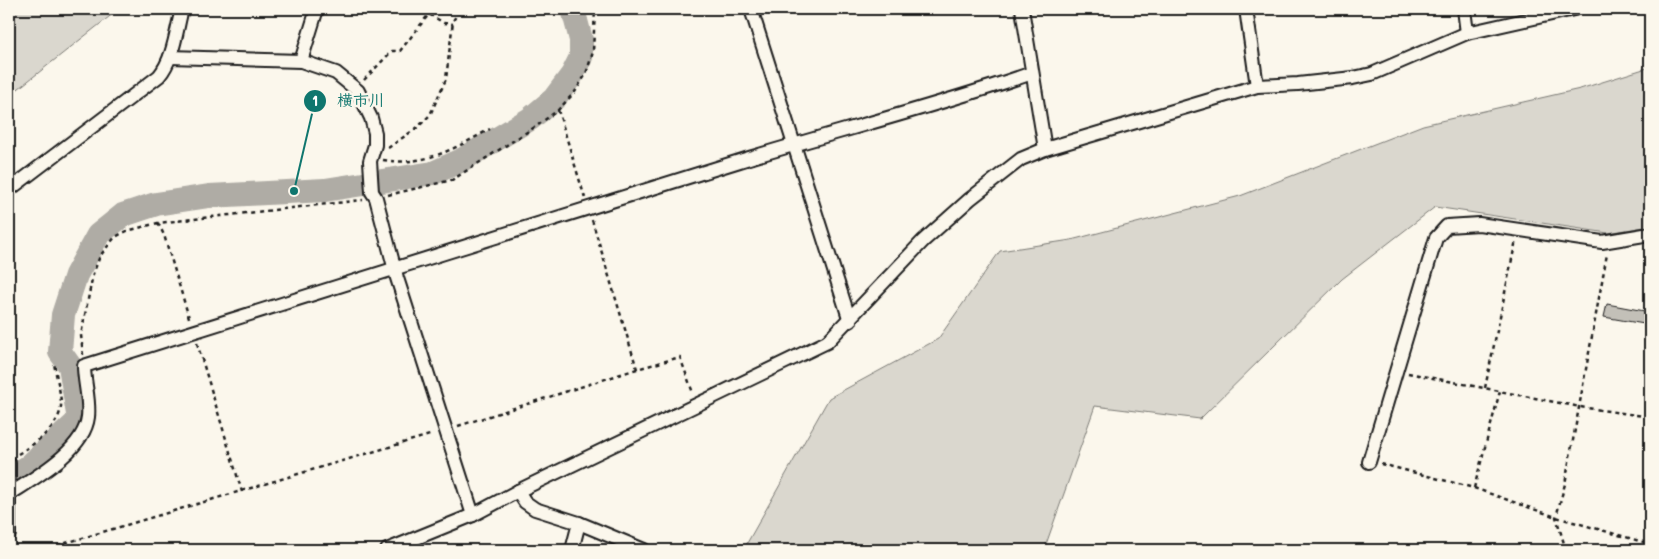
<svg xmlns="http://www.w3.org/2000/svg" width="1659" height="559" font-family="Mali,'Klee One',sans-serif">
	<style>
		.green { fill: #dad7ce; stroke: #7b7a75 }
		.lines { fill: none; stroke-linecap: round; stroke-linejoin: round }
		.river { stroke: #afaca5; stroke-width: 24 }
		.building { fill: #c3c0b8; stroke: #1c1c1c }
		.minor-casing { stroke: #1c1c1c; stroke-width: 16 }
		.path { stroke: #1c1c1c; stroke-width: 2.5; stroke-dasharray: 4 4; stroke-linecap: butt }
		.minor { stroke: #fbf7ec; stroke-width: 12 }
		.leader { fill: none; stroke: #0f766e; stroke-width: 2 }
		.callout-dot { fill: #0f766e; stroke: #fbf7ec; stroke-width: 2 }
		.mark-label { font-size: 15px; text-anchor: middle; font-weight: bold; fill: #fff }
		.callout-label { font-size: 16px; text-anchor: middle; font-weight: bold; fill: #0f766e; stroke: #fbf7ec; stroke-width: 5; stroke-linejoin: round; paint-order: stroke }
	</style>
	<rect width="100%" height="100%" fill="#fbf7ec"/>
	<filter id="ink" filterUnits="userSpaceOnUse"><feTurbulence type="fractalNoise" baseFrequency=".02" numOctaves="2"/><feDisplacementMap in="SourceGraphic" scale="10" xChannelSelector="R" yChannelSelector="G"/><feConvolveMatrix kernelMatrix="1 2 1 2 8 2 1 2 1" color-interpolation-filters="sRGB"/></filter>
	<g filter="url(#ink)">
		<g class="green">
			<polygon points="9,9 119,9 9,96"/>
			<polygon points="1650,67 1650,226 1608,233 1435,207 1342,279 1200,419 1095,406 1044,550 753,550 746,545 829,398 938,339 1000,251 1071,240 1240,196 1423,125 1580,89"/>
		</g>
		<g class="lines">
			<polyline class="river" points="9,479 29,466 79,420 70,366 60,352 63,315 76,275 98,235 123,215 156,204 209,196 325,190 433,173 460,161 530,119 554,99 572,75 581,57 581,40 573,9"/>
		</g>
		<polygon class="building" points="1607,304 1650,312 1650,325 1604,317"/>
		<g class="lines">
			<defs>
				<g id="minor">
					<polyline points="751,9 850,321"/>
					<polyline points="1022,9 1045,149"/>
					<polyline points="1246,9 1257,86"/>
					<polyline points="1464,9 1467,33"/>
					<polyline points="170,57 301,61 336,73 358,91 371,118 375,133 375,145 370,161 372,192 376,198 397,278 473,515"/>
					<polyline points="301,61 317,9"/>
					<path d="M 9,190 L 159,76 C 174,58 176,31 182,9"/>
					<polyline points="1369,462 1436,238 1447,226 1479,224 1602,242 1650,234"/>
					<polyline points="9,463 9,534"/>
					<polyline points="518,491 525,502 535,509 579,523 644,550"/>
					<path d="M 10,494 C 36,477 84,450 88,417 C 90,400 84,382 84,366 C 305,296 525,228 746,159 C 841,130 938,106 1032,73"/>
					<polyline points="387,550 473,515 518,491 827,342 923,241 970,199 1021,159 1045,149 1257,86 1298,84 1353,78 1372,74 1467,33 1574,9"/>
					<polyline points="572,550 579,523"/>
				</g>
			</defs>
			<use href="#minor" class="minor-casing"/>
			<g class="path">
				<polyline points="364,80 392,51 400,51 429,14 444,23 453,24"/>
				<polyline points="558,110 585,198"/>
				<polyline points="388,148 418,127 430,115 446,79 453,21 460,9"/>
				<path d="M 383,160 C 424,167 456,148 490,129"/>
				<polyline points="388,195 452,180 538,125 558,110 575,92 586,74 593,52 595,9"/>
				<polyline points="592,220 637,369"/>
				<polyline points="158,223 164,235 190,321"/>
				<polyline points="197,343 242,492"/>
				<polyline points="83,355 81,335 93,274 100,256 115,237 127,231 158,223 363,200"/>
				<polyline points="1408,373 1580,407 1650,417"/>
				<polyline points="1485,388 1516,240"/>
				<polyline points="458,426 637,369 680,357 693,393"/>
				<path d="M 18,454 C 35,444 63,424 61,402 C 60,389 56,376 54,363"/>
				<polyline points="1381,464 1474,488 1556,517 1650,544"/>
				<polyline points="1474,488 1500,391"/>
				<polyline points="42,550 433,434"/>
				<polyline points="1566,550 1556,517 1565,484 1607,254"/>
			</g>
			<use href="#minor" class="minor"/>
		</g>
	</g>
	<path class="leader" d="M294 191L315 101"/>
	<g class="callout-dot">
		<circle cx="294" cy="191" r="5"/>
		<circle cx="315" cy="101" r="12"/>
	</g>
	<g class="mark-label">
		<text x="315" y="106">1</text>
	</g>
	<g class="callout-label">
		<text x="361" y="106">横市川</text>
	</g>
	<rect width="1659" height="559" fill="none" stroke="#fbf7ec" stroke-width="30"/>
	<rect x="15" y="15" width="1629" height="529" fill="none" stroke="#1c1c1c" stroke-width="2" filter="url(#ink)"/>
</svg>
